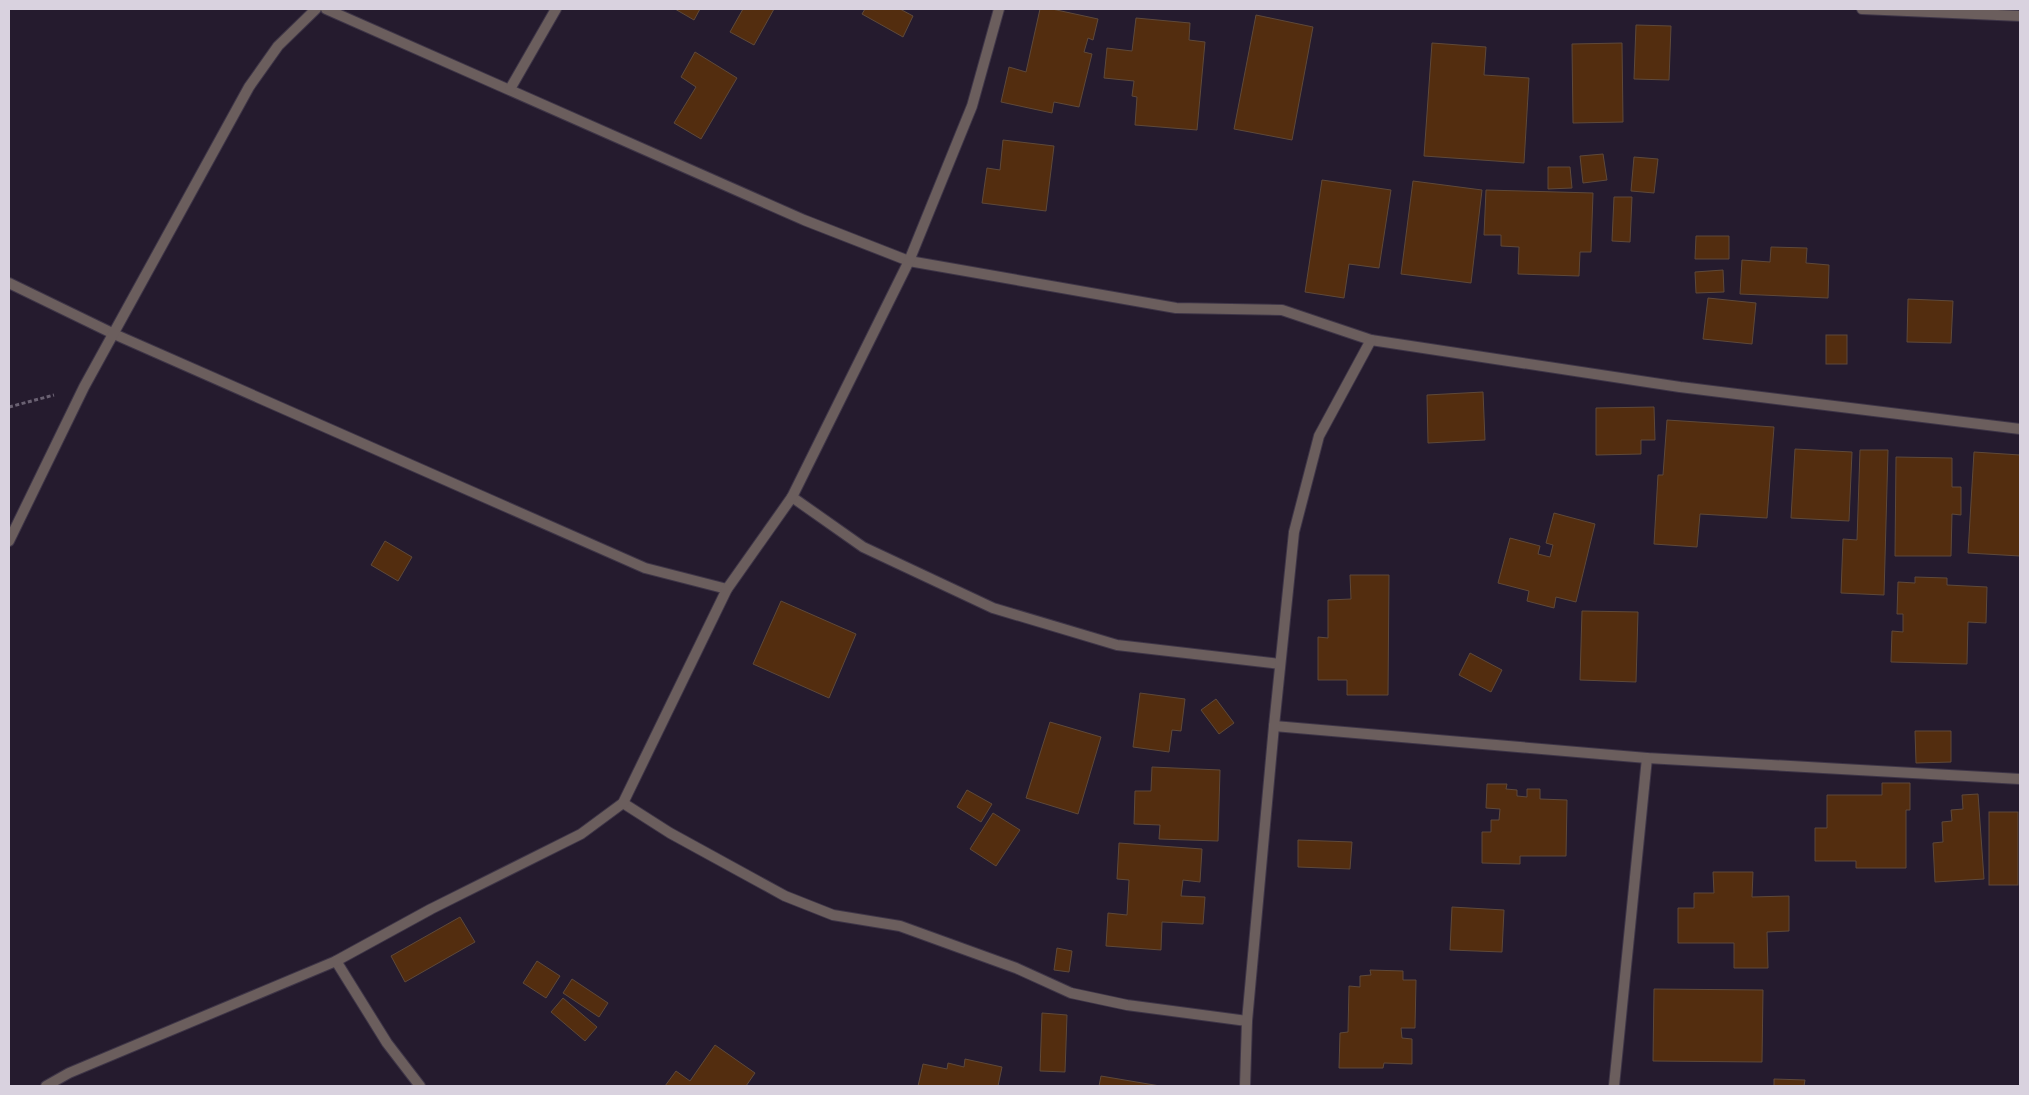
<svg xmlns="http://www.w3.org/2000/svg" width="2029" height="1095" font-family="Helvetica,sans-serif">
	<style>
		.building { fill: #532d0f; stroke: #5e493a }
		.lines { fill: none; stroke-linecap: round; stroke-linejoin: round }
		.minor-casing { stroke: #3e3547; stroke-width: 12 }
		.path { stroke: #6a6172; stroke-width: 3; stroke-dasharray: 4 2.5; stroke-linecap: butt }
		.minor { stroke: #6b5e5d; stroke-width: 10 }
	</style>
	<rect width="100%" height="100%" fill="#251b2e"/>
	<g class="building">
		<polygon points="675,9 700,9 694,20"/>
		<polygon points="743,9 774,9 754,45 730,32"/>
		<polygon points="865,9 900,9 913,16 903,37 862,14"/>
		<polygon points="1040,9 1052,9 1098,19 1093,40 1088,38 1084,52 1092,54 1079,107 1054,102 1052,113 1001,102 1009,67 1026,72"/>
		<polygon points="1256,15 1313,27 1292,140 1234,129"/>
		<polygon points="1136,18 1190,23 1189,40 1205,42 1197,130 1135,125 1137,97 1132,96 1134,81 1104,78 1107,48 1132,51"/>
		<polygon points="1636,25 1671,26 1669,80 1634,79"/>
		<polygon points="1432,43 1486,47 1484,75 1529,78 1524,163 1424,156"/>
		<polygon points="1622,43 1623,122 1573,123 1572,44"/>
		<polygon points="695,52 737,78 701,139 674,123 696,87 681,77"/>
		<polygon points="1003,140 1054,146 1046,211 982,203 987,168 1000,170"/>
		<polygon points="1603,154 1607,180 1583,183 1580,156"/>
		<polygon points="1634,157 1658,159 1654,193 1631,191"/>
		<polygon points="1548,167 1570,167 1572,188 1548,189"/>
		<polygon points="1322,180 1391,190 1379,268 1349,264 1344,298 1305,292"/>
		<polygon points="1413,181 1482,190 1471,283 1401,274"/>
		<polygon points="1486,190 1593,193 1591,252 1580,252 1579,276 1518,274 1519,247 1501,246 1501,235 1484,235"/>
		<polygon points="1614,197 1632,197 1630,242 1612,241"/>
		<polygon points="1696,236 1729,236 1729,259 1695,259"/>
		<polygon points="1771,247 1807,248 1806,263 1829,265 1828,298 1740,294 1742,260 1770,262"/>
		<polygon points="1723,270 1724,292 1696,293 1695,272"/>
		<polygon points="1708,298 1756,303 1752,344 1703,339"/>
		<polygon points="1908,299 1953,301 1951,343 1907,342"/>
		<rect x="1826" y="335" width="21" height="29"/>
		<polygon points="1483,392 1485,440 1428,443 1427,395"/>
		<polygon points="1654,407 1655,440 1641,440 1641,454 1596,455 1596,408"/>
		<polygon points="1667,420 1774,427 1767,518 1700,514 1697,547 1654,544 1658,475 1663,475"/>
		<polygon points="1795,449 1852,452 1849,521 1791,518"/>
		<polygon points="1860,450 1888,450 1884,595 1841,593 1843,539 1857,540"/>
		<polygon points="1974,452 2020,455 2020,556 1968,553"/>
		<polygon points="1896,457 1952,458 1952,487 1961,487 1961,515 1952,514 1951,556 1895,556"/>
		<polygon points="1554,513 1595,524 1576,602 1556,597 1554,608 1527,601 1529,591 1498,583 1510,538 1540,546 1538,554 1550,557 1553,545 1546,543"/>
		<polygon points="385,541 412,557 398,581 371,565"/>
		<polygon points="1350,575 1389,575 1388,695 1347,695 1347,680 1318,680 1318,637 1328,638 1328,600 1351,599"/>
		<polygon points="1915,577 1947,578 1947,585 1987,587 1986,623 1968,622 1967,664 1891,662 1892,631 1903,632 1903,614 1897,614 1898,582 1915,583"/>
		<polygon points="781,601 856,634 829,698 753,664"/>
		<polygon points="1582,611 1638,612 1636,682 1580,680"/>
		<polygon points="1470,653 1502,670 1491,692 1459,675"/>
		<polygon points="1140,693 1185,699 1181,731 1172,730 1169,752 1133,747"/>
		<polygon points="1216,699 1234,723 1219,734 1201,710"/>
		<polygon points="1050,722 1101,737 1078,814 1026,798"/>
		<polygon points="1915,731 1951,731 1951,762 1916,763"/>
		<polygon points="1152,767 1220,770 1218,841 1159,839 1160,825 1134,824 1135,791 1151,791"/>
		<polygon points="1882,783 1910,783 1910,810 1906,810 1906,868 1856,868 1856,861 1815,861 1815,828 1827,828 1827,795 1882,795"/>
		<polygon points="1487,784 1507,784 1506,789 1517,790 1517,796 1527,797 1527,789 1540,789 1540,799 1567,800 1566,856 1520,856 1520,864 1482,863 1482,832 1491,832 1491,820 1499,820 1500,809 1486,808"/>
		<polygon points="967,790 992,804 981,822 957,807"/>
		<polygon points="1978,794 1984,879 1935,882 1933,843 1943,842 1942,822 1952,821 1951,810 1963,809 1962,795"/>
		<rect x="1989" y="812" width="29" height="73"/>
		<polygon points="993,813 1020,830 996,866 970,849"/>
		<polygon points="1298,840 1352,842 1350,869 1298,867"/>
		<polygon points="1119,843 1202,849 1200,882 1183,880 1181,896 1205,897 1203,924 1162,922 1161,950 1106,946 1108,913 1127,915 1129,880 1117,879"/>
		<polygon points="1713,872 1753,872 1752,897 1789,896 1789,931 1767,932 1768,968 1734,968 1734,943 1678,943 1678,908 1694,908 1694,893 1714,893"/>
		<polygon points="1452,907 1504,910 1502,952 1450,950"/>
		<polygon points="460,917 475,942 405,982 391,956"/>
		<polygon points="1057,948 1072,951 1069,972 1054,970"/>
		<polygon points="537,961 560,976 546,998 523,983"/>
		<polygon points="1370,970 1403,971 1403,980 1416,980 1415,1028 1401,1028 1402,1038 1412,1039 1412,1064 1384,1063 1383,1068 1339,1068 1340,1033 1348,1032 1349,986 1360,987 1360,976 1371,975"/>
		<polygon points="572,979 608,1003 599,1017 563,993"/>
		<polygon points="1654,989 1763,990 1762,1062 1653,1061"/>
		<polygon points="563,998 597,1027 585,1041 551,1012"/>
		<polygon points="1042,1013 1067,1015 1065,1072 1040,1071"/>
		<polygon points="715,1045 755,1073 746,1086 665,1086 676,1071 690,1081"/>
		<polygon points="965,1059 1002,1067 998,1086 918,1086 923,1064 947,1069 948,1063 964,1067"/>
		<polygon points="1101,1076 1160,1086 1099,1086"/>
		<polygon points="1774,1079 1805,1080 1804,1086 1774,1086"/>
	</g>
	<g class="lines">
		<defs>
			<g id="minor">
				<polyline points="326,9 804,220 909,261 1176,308 1282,310 1371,340 1680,387 2020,429"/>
				<polyline points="1862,9 2020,16"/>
				<polyline points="510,89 556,9"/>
				<polyline points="9,283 114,334 645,568 727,589"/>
				<polyline points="792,497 863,547 993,608 1117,645 1280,664"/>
				<polyline points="9,541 84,387 249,87 278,46 316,9"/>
				<polyline points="1274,726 1647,758 2020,779"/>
				<polyline points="623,803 670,833 785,896 833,915 900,926 1016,968 1071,993 1127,1005 1247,1021"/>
				<polyline points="336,961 387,1043 420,1086"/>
				<polyline points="46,1086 69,1073 336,961 431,909 581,834 623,803 727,589 792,497 909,261 972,106 999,9"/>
				<polyline points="1245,1086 1247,1021 1274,726 1294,532 1319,436 1371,340"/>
				<polyline points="1614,1086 1647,758"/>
			</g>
		</defs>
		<use href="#minor" class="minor-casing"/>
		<polyline class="path" points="9,407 54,395"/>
		<use href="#minor" class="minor"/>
	</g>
	<rect width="2029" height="1095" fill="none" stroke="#d9d2df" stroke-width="20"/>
</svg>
